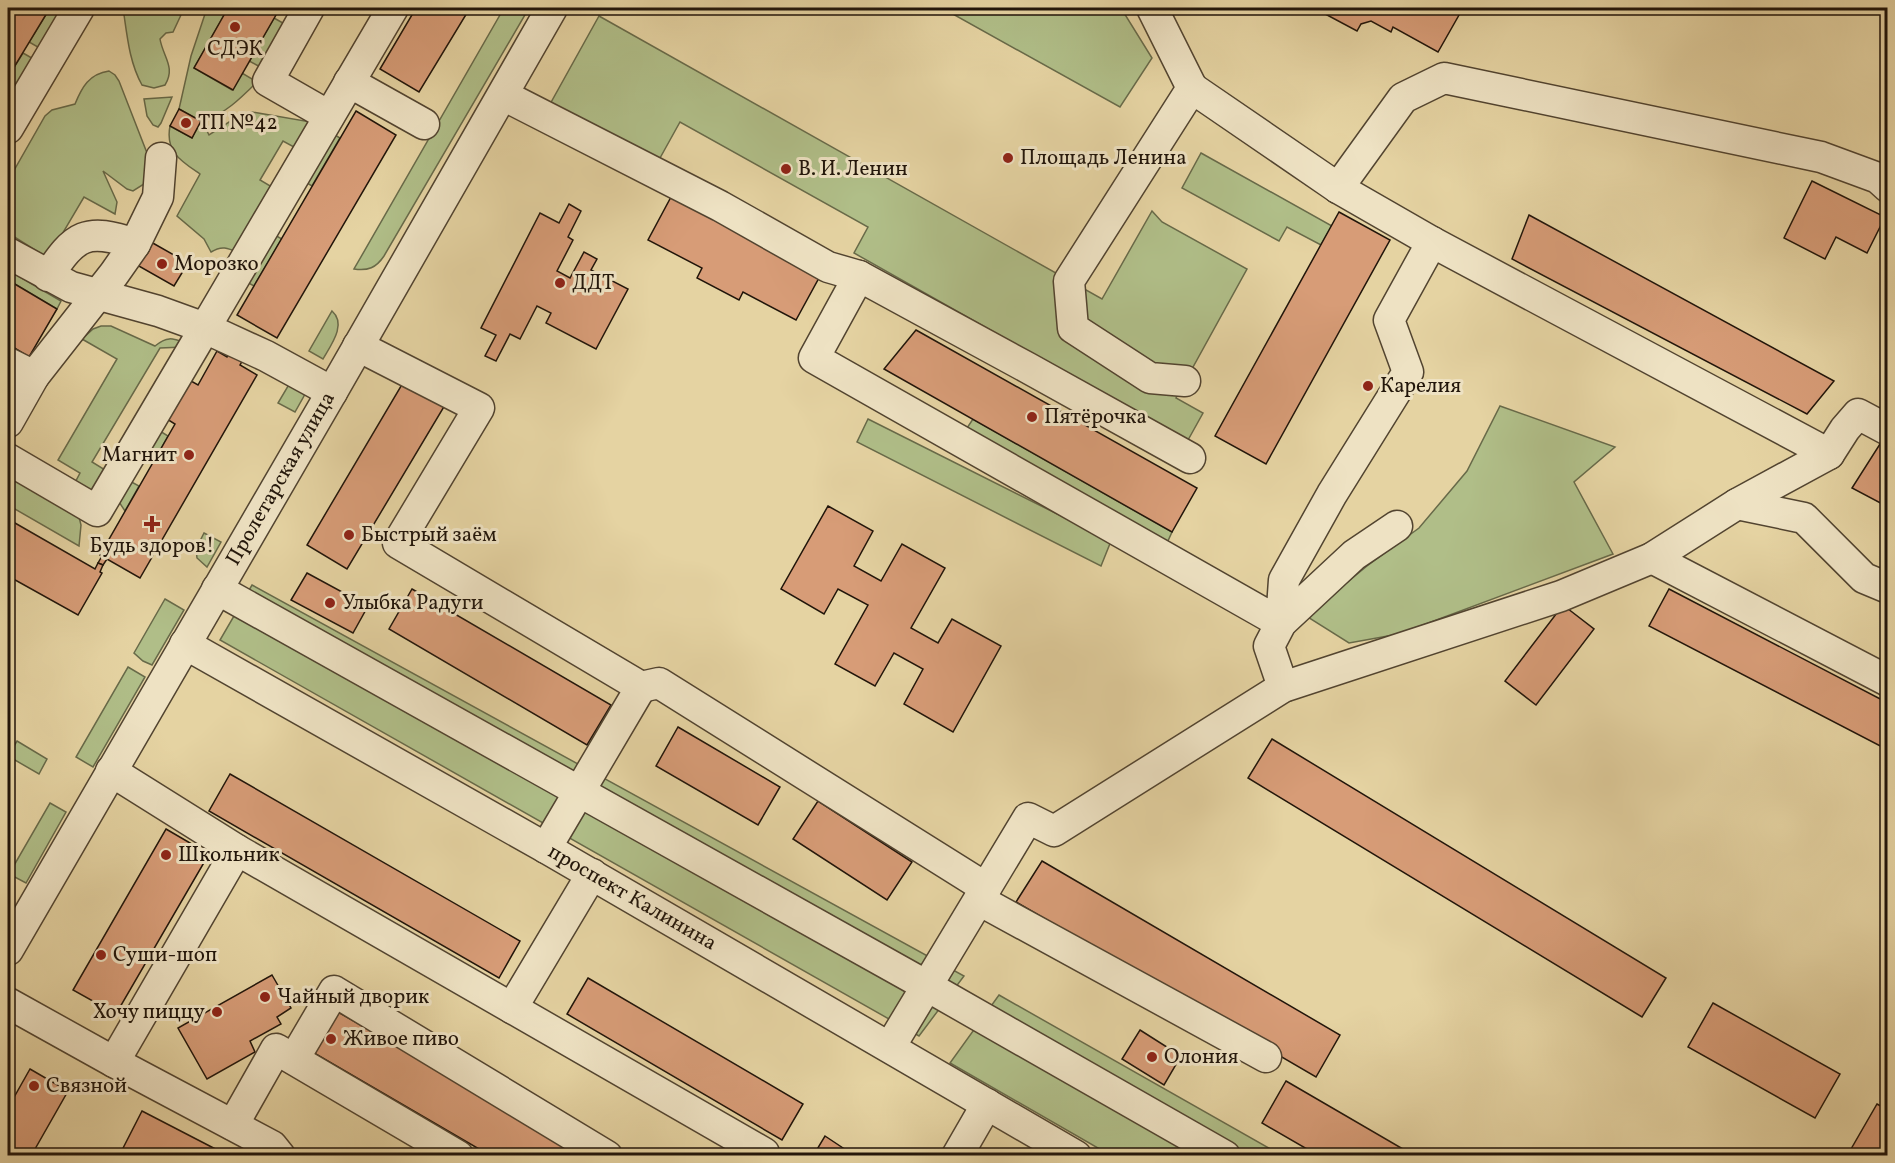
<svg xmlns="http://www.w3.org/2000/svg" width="1895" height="1163" font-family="Vollkorn,serif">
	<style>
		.green { fill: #b0be88; stroke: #686a49; stroke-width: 1.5 }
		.building { fill: #d79c77; stroke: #21150a; stroke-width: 1.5 }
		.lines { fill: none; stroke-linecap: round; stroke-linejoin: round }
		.minor-casing { stroke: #524430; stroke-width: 33 }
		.minor { stroke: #eee2c3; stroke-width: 30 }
		.poi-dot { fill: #8f2418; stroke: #eee2c3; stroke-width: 2 }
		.labels { text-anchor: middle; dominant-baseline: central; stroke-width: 6; stroke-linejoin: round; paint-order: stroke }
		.poi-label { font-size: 21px; fill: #21150a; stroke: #eee2c3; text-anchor: start }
		.street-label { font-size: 21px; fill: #21150a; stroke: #eee2c3 }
	</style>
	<rect width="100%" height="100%" fill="#e5d3a2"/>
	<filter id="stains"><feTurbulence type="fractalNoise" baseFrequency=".00333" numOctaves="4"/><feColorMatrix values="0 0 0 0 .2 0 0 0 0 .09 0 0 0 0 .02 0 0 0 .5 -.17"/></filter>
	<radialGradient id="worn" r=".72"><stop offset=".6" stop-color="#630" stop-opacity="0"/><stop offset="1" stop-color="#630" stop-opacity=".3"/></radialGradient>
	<g class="green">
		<polygon points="50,8 68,8 43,50 29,42"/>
		<path d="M 123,8 L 169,8 L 168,10 L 181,15 L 173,32 L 166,33 L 160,39 C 163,57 176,67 165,85 L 154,88 L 142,85 C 129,62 127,34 123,8 Z"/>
		<path d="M 207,8 L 228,8 L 194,68 L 232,90 L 242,73 L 257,82 C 242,97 223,116 202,121 L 209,135 L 240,115 L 252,112 L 311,122 L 303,152 L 283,141 L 260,180 L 277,190 L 239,253 C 228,248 222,245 211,252 L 204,239 L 177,216 L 200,174 C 181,161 165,152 170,126 L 192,138 L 201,121 L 179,109 L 191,56 Z"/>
		<path d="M 504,8 L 529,8 L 384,256 C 376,268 368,271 354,269 Z"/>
		<polygon points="942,8 1121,8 1152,58 1120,107"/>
		<polygon points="599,16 1102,299 1152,211 1162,222 1247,269 1176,398 1203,413 1183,449 1040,358 854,253 868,227 680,122 655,167 549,106"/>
		<polygon points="274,18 290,27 266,70 249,61"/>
		<polygon points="23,53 37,61 8,101 8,66 13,69"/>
		<path d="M 109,71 L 115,75 L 119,81 L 147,153 L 149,165 L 144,184 L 133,191 L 127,189 L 103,171 L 117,202 L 115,214 L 84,197 L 48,258 L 8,233 L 8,181 L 45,116 L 52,110 L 75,104 C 82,87 89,74 109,71 Z"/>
		<polygon points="172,97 161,123 158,127 153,125 147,116 144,99"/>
		<polygon points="330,132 340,138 312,186 302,180"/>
		<polygon points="1201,153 1332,226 1321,245 1287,227 1279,241 1182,188"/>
		<polygon points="271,233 282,239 254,286 243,280"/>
		<polygon points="8,270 61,301 57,309 8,280"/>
		<path d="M 332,311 C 347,324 331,345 323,359 L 309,351 Z"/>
		<path d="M 101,326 L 111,326 L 155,346 C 167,336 172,338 186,343 L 184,347 L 160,348 L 92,462 L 110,473 L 95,495 L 70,492 L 80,473 L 58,460 L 117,359 L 82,339 L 93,329 Z"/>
		<polygon points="291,381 305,390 304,396 295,412 278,403"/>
		<polygon points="1500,406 1615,447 1574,482 1613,554 1399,634 1349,643 1306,616 1367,566 1419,528 1467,471"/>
		<polygon points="868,419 1111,541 1101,566 857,442"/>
		<polygon points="973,419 1172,532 1167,543 965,431"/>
		<polygon points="155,428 168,436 153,463 139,455"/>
		<polygon points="8,471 79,517 81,525 79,546 8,505"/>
		<polygon points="126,479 139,486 125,511 119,502"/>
		<polygon points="204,533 221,542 207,567 197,558 196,549"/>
		<polygon points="252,585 964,976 919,1036 220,640"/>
		<polygon points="165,599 184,610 152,665 143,661 134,653"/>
		<polygon points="128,667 145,677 93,767 76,757"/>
		<polygon points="17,741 47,759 39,774 8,756"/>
		<polygon points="50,803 66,812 26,883 9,874"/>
		<polygon points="999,995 1281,1155 1110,1155 950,1063"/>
	</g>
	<g class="building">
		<polygon points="8,8 50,8 13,69 8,66"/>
		<polygon points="228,8 280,8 233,90 194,68"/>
		<polygon points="416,8 470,8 419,92 380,69"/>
		<polygon points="1314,8 1463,8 1438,52 1393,27 1391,32 1371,21 1361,24 1357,31"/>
		<polygon points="179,109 201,121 192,138 170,126"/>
		<polygon points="356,111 396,135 277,338 237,315"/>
		<polygon points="1812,181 1885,217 1867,253 1836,237 1825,259 1784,238"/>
		<polygon points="671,197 820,276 796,320 743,292 739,300 697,278 702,268 648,240"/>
		<polygon points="569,204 581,211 568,237 573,240 557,271 570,278 584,252 597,259 591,270 628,289 596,349 546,323 551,313 537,306 520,339 510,334 496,361 485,356 496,335 481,328 540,213 559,223"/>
		<polygon points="1339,212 1390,240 1266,464 1215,436"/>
		<polygon points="1529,215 1834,381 1807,414 1512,259"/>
		<polygon points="151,242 188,263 174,286 137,265"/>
		<polygon points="8,280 57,309 29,357 8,344"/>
		<polygon points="916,330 1197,488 1172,532 884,369"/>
		<polygon points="231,350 244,358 240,365 257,375 140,578 107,559 103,565 98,563 102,556 100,555 175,424 162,416 184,377 198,385 217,351 227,357"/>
		<polygon points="404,381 445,405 347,569 307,545"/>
		<polygon points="1880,444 1888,448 1888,507 1852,488"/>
		<polygon points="828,506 873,531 854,566 881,581 902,544 945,568 911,628 938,643 952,619 1001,646 953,732 904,704 923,669 894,653 875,686 835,664 868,605 838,589 824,614 781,589"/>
		<polygon points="8,519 95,569 98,563 103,565 100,572 102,573 78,615 8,576"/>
		<polygon points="307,573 368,606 353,633 291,600"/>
		<polygon points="412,589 611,705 587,745 389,629"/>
		<polygon points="1669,589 1888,703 1888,750 1649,626"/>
		<polygon points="1563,605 1594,629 1536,705 1505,681"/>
		<polygon points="678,727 780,787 758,825 656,766"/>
		<polygon points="1272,739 1666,978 1642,1017 1248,778"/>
		<polygon points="230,774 520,941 499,978 209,811"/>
		<polygon points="818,801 912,862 887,900 793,839"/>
		<polygon points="166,829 209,854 116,1014 73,990"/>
		<polygon points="1042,861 1340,1035 1316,1077 1016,902"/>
		<polygon points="272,975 291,1008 277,1017 281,1024 250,1041 255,1052 207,1079 178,1028"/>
		<polygon points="588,978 803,1104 782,1140 567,1014"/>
		<polygon points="1713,1003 1840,1074 1815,1118 1688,1047"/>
		<polygon points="338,1012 576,1149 573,1156 491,1156 314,1053"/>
		<polygon points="1140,1030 1181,1056 1164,1085 1122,1059"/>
		<polygon points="30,1069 68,1091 31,1156 8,1156 8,1108"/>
		<polygon points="1286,1081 1415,1156 1319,1156 1262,1123"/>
		<polygon points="1877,1104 1888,1110 1888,1156 1847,1156"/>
		<polygon points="142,1111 229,1156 119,1156"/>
		<polygon points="825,1136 855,1156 813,1156"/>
	</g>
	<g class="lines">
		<defs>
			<g id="minor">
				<polyline points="309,8 268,81 329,116"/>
				<polyline points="1152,8 1192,88 1069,281 1073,328 1150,378 1185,381"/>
				<polyline points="349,82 424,124"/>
				<polyline points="1192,88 1338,188 1432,242 1829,454 1845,429 1858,414 1888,430"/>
				<polyline points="503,95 720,206 828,267 859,276 1028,368 1190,458"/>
				<polyline points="8,128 79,8"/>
				<polyline points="1338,188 1403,98 1444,78 1821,157 1878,178 1888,187"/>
				<polyline points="135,244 158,197 161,158"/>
				<polyline points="8,253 71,287 158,311 205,328 393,8"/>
				<polyline points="859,276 814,358 1281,623 1284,580 1332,494 1408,372 1389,320 1432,242"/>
				<polyline points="358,346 479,408 398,543 641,687 546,848"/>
				<polyline points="8,363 34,376 8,422"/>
				<path d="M 34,376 L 114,274 L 135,244 C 86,227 75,235 48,276"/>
				<polyline points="8,459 97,511 205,328 266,356 332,392"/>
				<polyline points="1737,504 1804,518 1864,578 1888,588"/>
				<polyline points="1652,558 1888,681"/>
				<polyline points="217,589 927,986 1225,1156"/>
				<polyline points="185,644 546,848 1076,1156"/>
				<polyline points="641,687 659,683 986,888"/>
				<polyline points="1283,687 1269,646 1281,623 1354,555 1397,526"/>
				<polyline points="111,771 237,850 764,1153 762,1156"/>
				<polyline points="979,900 1266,1057"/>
				<polyline points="8,950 332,392 552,8"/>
				<polyline points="8,1003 114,1062 272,1146 280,1156"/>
				<polyline points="512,1008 592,874"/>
				<polyline points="890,1047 1028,818 1054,831 1283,687 1561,596 1652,558 1737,504 1829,454"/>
				<polyline points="294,1059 334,991 607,1156"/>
				<polyline points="114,1062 237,850"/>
				<polyline points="233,1125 276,1049 458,1156"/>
				<polyline points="957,1156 987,1104"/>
			</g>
		</defs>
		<use href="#minor" class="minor-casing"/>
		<use href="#minor" class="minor"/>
	</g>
	<g class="poi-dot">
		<circle cx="235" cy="27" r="6"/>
		<circle cx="186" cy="123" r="6"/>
		<circle cx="1008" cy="158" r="6"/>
		<circle cx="786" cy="169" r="6"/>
		<circle cx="162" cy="264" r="6"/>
		<circle cx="560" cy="283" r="6"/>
		<circle cx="1368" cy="386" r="6"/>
		<circle cx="1032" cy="417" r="6"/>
		<circle cx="189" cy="455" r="6"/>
		<path d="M149 515h6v6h6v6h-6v6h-6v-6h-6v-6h6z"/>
		<circle cx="349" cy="535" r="6"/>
		<circle cx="330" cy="603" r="6"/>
		<circle cx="166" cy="855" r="6"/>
		<circle cx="101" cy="955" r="6"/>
		<circle cx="265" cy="997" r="6"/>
		<circle cx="217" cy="1012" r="6"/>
		<circle cx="331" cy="1039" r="6"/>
		<circle cx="1152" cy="1057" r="6"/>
		<circle cx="34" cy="1086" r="6"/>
	</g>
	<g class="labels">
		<g class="poi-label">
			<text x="235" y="49" text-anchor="middle">СДЭК</text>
			<text x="198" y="123">ТП №42</text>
			<text x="1020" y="158">Площадь Ленина</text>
			<text x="798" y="169">В. И. Ленин</text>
			<text x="174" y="264">Морозко</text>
			<text x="572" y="283">ДДТ</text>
			<text x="1380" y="386">Карелия</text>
			<text x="1044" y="417">Пятёрочка</text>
			<text x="177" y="455" text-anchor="end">Магнит</text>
			<text x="361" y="535">Быстрый заём</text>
			<text x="152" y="546" text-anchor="middle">Будь здоров!</text>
			<text x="342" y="603">Улыбка Радуги</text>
			<text x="178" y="855">Школьник</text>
			<text x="113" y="955">Суши-шоп</text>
			<text x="277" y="997">Чайный дворик</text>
			<text x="205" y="1012" text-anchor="end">Хочу пиццу</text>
			<text x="343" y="1039">Живое пиво</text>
			<text x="1164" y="1057">Олония</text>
			<text x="46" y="1086">Связной</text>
		</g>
		<g class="street-label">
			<text transform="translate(281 479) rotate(-60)">Пролетарская улица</text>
			<text transform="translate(632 898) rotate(30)">проспект Калинина</text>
		</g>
	</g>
	<rect width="1895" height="1163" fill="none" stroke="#e5d3a2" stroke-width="30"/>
	<rect x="9" y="9" width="1877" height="1145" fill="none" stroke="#21150a" stroke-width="3"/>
	<rect x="15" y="15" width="1865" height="1133" fill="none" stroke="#21150a" stroke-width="1.5"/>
	<rect width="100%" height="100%" filter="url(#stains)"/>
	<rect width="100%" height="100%" fill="url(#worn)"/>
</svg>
